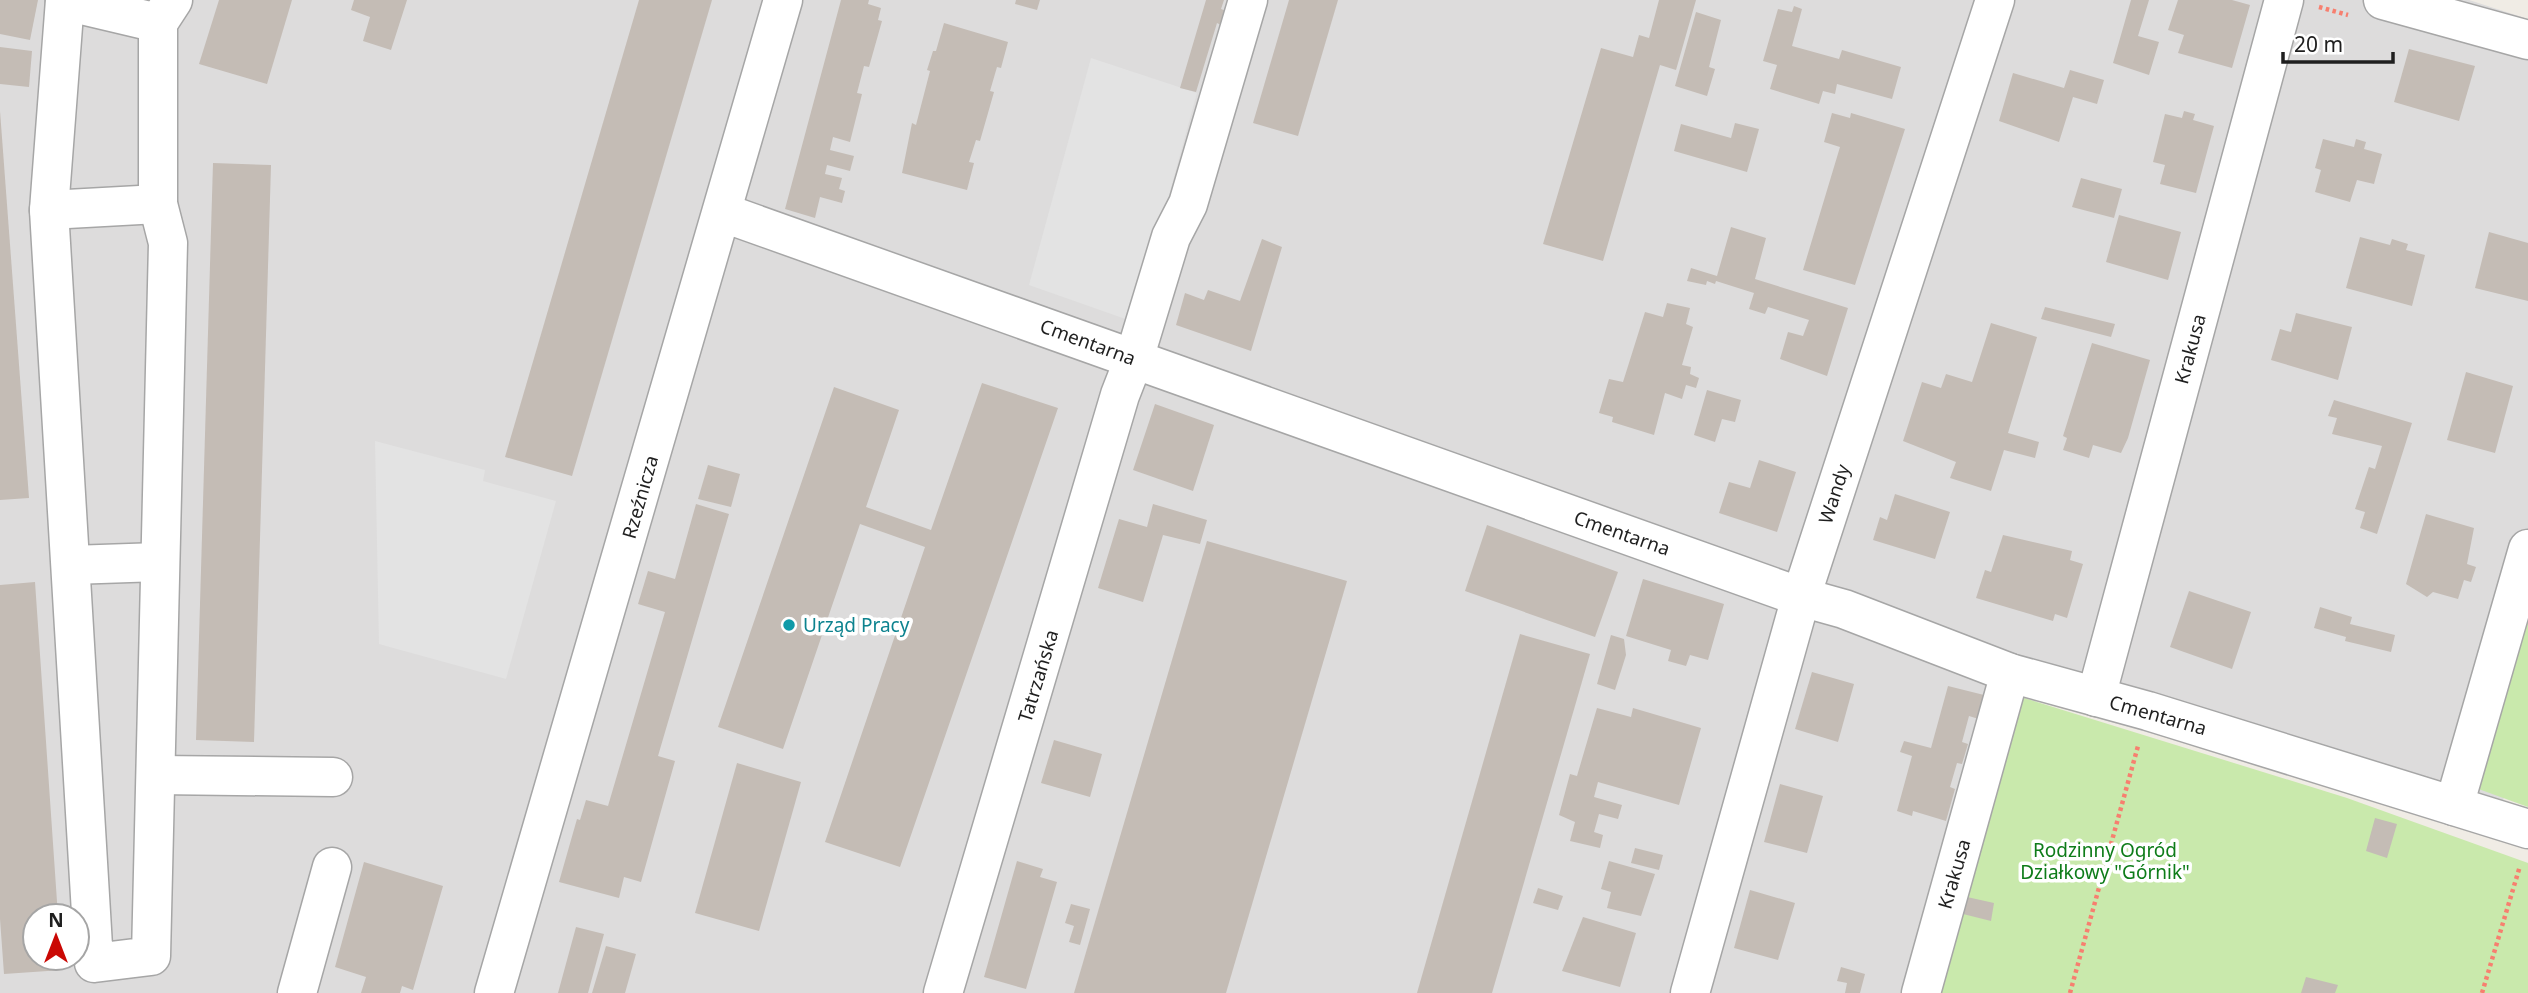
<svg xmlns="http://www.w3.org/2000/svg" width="2528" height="993" font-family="'Noto Sans',sans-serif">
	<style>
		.residential { fill: #dddcdc; fill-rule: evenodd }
		.grass { fill: #c9e9ac }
		.parking { fill: #e3e3e3 }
		.building { fill: #c4bcb5 }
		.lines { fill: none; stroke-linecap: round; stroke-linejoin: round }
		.minor-casing { stroke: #a6a6a6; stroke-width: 41 }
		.path { stroke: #f77f6f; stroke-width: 4.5; stroke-dasharray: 3.5 3.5; stroke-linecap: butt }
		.minor { stroke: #fff; stroke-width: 38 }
		.culture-dot { fill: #0f9aa8; stroke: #fff; stroke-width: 2.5 }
		.labels { text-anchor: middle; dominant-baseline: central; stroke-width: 7; stroke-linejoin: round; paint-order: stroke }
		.street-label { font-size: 19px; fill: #1f1f1f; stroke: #fff }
		.culture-label { font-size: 19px; fill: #0d838f; stroke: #fff; text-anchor: start }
		.park-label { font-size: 19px; fill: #0e7c19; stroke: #fff }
	</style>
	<rect width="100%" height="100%" fill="#f0ece5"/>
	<path class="residential" d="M 0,0 L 2469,0 L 2528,19 L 2528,719 L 2494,830 L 2036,701 L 1950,993 L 0,993 ZM 35,916 L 77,916 L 77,958 L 35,958 Z"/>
	<g class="grass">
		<polygon points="2528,601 2528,807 2473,787"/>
		<polygon points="2024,698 2347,798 2528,863 2528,993 1932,993 2009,715"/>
	</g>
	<g class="parking">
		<polygon points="1091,58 1197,93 1134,322 1029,285"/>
		<polygon points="375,441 485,470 483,481 556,501 506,679 379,644"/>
	</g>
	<g class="building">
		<polygon points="0,0 38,0 30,40 0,34"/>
		<polygon points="219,0 292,0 267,84 199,64"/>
		<polygon points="354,0 407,0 391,50 363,41 370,17 351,10"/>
		<polygon points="639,0 712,0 572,476 505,457"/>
		<polygon points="841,0 869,0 868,4 881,8 878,20 882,21 869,67 864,66 857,93 862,94 850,142 833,137 830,150 854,156 850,171 827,165 825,174 842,178 839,189 845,191 842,203 820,197 815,218 785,209"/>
		<polygon points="1016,0 1040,0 1037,10 1015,4"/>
		<polygon points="1206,0 1224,0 1221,9 1226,11 1221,25 1217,23 1196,92 1180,88"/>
		<polygon points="1289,0 1338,0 1298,136 1253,123"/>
		<polygon points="1659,0 1696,0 1676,70 1660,65 1603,261 1543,244 1601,48 1633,57 1639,35 1649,38"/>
		<polygon points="2131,0 2149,0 2138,36 2159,42 2149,75 2113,63"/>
		<polygon points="2178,0 2232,0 2250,5 2232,68 2178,53 2184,35 2168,30"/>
		<polygon points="1794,6 1802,9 1792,46 1839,59 1842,50 1901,67 1892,99 1837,84 1835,94 1823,91 1819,104 1770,89 1777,65 1763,61 1778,9 1792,12"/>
		<polygon points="1696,12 1721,20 1709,67 1715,69 1707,96 1675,86"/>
		<polygon points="944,23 1008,42 1001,68 997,67 990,91 994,92 980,141 976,140 969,162 974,163 967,190 902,173 912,123 916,125 930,71 927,70 933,51 936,51"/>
		<polygon points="0,47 32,51 29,87 0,84"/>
		<polygon points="2409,49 2475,66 2459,121 2394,102"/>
		<polygon points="2070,70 2104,80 2097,104 2073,97 2059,142 1999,121 2013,73 2064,88"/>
		<polygon points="0,111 29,498 0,500"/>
		<polygon points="2184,111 2195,114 2193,120 2214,126 2196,193 2160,184 2165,165 2153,162 2165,114 2182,118"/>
		<polygon points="1832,113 1850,118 1851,113 1905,129 1855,285 1803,270 1840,147 1824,142"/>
		<polygon points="1735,123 1759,129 1747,172 1674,151 1681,124 1731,138"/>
		<polygon points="2323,139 2354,147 2356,139 2366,142 2364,149 2382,154 2374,184 2357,180 2350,202 2315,192 2321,170 2315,168"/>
		<polygon points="213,163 271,165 254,742 196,740"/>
		<polygon points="2081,178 2122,189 2114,218 2072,207"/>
		<polygon points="2119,215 2181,232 2168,280 2106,262"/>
		<polygon points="1731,227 1766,238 1755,279 1848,308 1827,376 1780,359 1788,332 1803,336 1809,320 1768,307 1765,314 1749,309 1754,293 1716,281 1715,284 1707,281 1706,285 1687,281 1691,268 1717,276"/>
		<polygon points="2489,232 2528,243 2528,301 2475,288"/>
		<polygon points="2360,237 2390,245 2392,239 2408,244 2406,250 2425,255 2412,306 2346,288"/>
		<polygon points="1262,239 1282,247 1251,351 1176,325 1185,293 1204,300 1208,290 1240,301"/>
		<polygon points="1667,303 1690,308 1686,324 1693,327 1682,365 1691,367 1690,374 1699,378 1696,388 1686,385 1682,399 1665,393 1654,435 1612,422 1613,417 1599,413 1609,379 1623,382 1645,312 1663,317"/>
		<polygon points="2045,307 2115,324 2111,337 2041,319"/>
		<polygon points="2296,313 2352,327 2338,380 2271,360 2280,329 2291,332"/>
		<polygon points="1991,323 2037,337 2008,433 2039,442 2035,458 2004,450 1991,491 1950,478 1956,462 1903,441 1922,382 1941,388 1946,374 1972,382"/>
		<polygon points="2092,343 2150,360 2128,438 2121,453 2093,445 2089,458 2063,450 2067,438 2063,436"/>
		<polygon points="2466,372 2513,386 2495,453 2447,440"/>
		<polygon points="982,383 1058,408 900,867 825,842 925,547 860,524 783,749 718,727 834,387 899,410 866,507 931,530"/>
		<polygon points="1707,390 1741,400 1735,422 1722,419 1715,442 1694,435"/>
		<polygon points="2334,400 2412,423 2377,534 2360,528 2365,512 2355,509 2369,467 2375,469 2382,446 2332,434 2337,418 2328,416"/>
		<polygon points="1155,404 1214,425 1193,491 1133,470"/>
		<polygon points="1759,460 1796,472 1777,532 1719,513 1729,482 1750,488"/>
		<polygon points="708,465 740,474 731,507 698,499"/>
		<polygon points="1895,494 1950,512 1935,559 1873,540 1880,517 1887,520"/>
		<polygon points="696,504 729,514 658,756 675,761 641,882 624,877 619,898 559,882 577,819 580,820 586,800 608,806 665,612 638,604 648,571 675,579"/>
		<polygon points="1153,504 1207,520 1200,544 1163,535 1143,602 1098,588 1119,519 1147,527"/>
		<polygon points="2426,514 2474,528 2467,564 2476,567 2471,582 2464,580 2458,599 2433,592 2427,597 2406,584"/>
		<polygon points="1487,525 1618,572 1595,637 1465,591"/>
		<polygon points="2003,535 2072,551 2070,560 2083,564 2067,618 2055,614 2053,621 1976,598 1985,570 1991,572"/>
		<polygon points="1207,541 1347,581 1226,993 1074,993"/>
		<polygon points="1643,579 1724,604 1708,660 1690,655 1686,666 1668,661 1671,650 1626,636"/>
		<polygon points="35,582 58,916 35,916 35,958 61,958 62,970 4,974 0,919 0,585"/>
		<polygon points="2189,591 2251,612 2232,669 2170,647"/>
		<polygon points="2320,607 2352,617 2350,624 2395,635 2391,652 2345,641 2346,637 2314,628"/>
		<polygon points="1520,634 1590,654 1492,993 1417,993"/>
		<polygon points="1611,635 1624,639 1626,655 1615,690 1597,684"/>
		<polygon points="1812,672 1854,684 1838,742 1795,729"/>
		<polygon points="1948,686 1988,696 1982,720 1969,716 1962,742 1968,744 1962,764 1957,763 1950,787 1955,789 1946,821 1913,811 1912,816 1897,811 1912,756 1900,752 1904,741 1931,748"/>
		<polygon points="1597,708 1631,717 1633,708 1701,728 1679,805 1598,782 1594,797 1622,805 1618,819 1599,814 1594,832 1603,835 1600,848 1570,841 1575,822 1559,815 1570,774 1577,776"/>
		<polygon points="1054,740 1102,754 1090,797 1041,783"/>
		<polygon points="737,763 801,782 759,931 695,913"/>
		<polygon points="1780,784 1823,796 1807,853 1764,842"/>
		<polygon points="2375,818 2397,824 2387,858 2366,851"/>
		<polygon points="1635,848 1663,855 1659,870 1631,863"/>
		<polygon points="1017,861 1043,869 1040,877 1057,882 1026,989 984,977"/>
		<polygon points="1609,861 1655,874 1641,916 1607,908 1611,892 1601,889"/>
		<polygon points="364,862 443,886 413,990 402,986 400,993 361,993 366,977 335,967"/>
		<polygon points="1538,888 1563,896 1558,910 1533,903"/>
		<polygon points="1750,890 1795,903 1778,960 1734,948"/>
		<polygon points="1967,897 1994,903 1991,921 1963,914"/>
		<polygon points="1071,904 1090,909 1080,945 1069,942 1074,926 1065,923"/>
		<polygon points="1583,917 1636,933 1620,987 1562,971"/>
		<polygon points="576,927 604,934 588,993 558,993"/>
		<polygon points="606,946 636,954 625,993 592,993"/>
		<polygon points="1841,967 1865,974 1860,993 1845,993 1847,983 1837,981"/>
		<polygon points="2306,977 2338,985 2335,993 2301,993"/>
	</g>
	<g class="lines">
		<defs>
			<g id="minor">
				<polyline points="65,0 49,210 94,963 151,956 168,243 158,204 158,23 173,0"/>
				<polyline points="2383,0 2528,40"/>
				<polyline points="65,1 158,23"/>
				<polyline points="49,210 158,204"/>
				<polyline points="724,213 1801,597 1844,609 2010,673 2148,711 2528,829"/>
				<polyline points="71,565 159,562"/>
				<polyline points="2096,697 2284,0"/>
				<polyline points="157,775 333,777"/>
				<polyline points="2454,806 2528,549"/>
				<polyline points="297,993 332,867"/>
				<polyline points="494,993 783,0"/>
				<polyline points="943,993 1120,395 1134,359 1171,237 1188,204 1248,0"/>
				<polyline points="1690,993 1801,597 1995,0"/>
				<polyline points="1921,993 2010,673"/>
			</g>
		</defs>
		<use href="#minor" class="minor-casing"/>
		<g class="path">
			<polyline points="2319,7 2348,15"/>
			<polyline points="2070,993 2138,746"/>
			<polyline points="2482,993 2520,866"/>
		</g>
		<use href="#minor" class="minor"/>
	</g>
	<circle class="culture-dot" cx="789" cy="625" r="7"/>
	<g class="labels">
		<g class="street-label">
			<text transform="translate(1088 342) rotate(20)">Cmentarna</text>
			<text transform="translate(2190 349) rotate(-75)">Krakusa</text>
			<text transform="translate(1834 494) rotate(-72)">Wandy</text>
			<text transform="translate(640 497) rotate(-74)">Rzeźnicza</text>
			<text transform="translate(1622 533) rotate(19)">Cmentarna</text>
			<text transform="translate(1038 676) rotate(-73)">Tatrzańska</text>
			<text transform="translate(2158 715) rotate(16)">Cmentarna</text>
			<text transform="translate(1954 874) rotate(-74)">Krakusa</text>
		</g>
		<g class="culture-label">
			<text x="803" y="625">Urząd Pracy</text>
		</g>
		<g class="park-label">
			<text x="2105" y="850">Rodzinny Ogród<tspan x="2105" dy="22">Działkowy "Górnik"</tspan></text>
		</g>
	</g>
	<g transform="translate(56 937)"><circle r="33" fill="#ffffff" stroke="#a5a5a5" stroke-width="2"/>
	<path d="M0-5L12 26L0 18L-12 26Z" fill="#ca0804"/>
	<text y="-10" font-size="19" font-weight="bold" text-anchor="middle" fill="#1f1f1f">N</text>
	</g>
	<path d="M2283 52v10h110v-10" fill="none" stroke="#1f1f1f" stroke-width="3.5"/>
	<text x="2294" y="52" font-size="21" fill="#1f1f1f" stroke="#ffffff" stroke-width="5" paint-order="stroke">20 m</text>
</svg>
